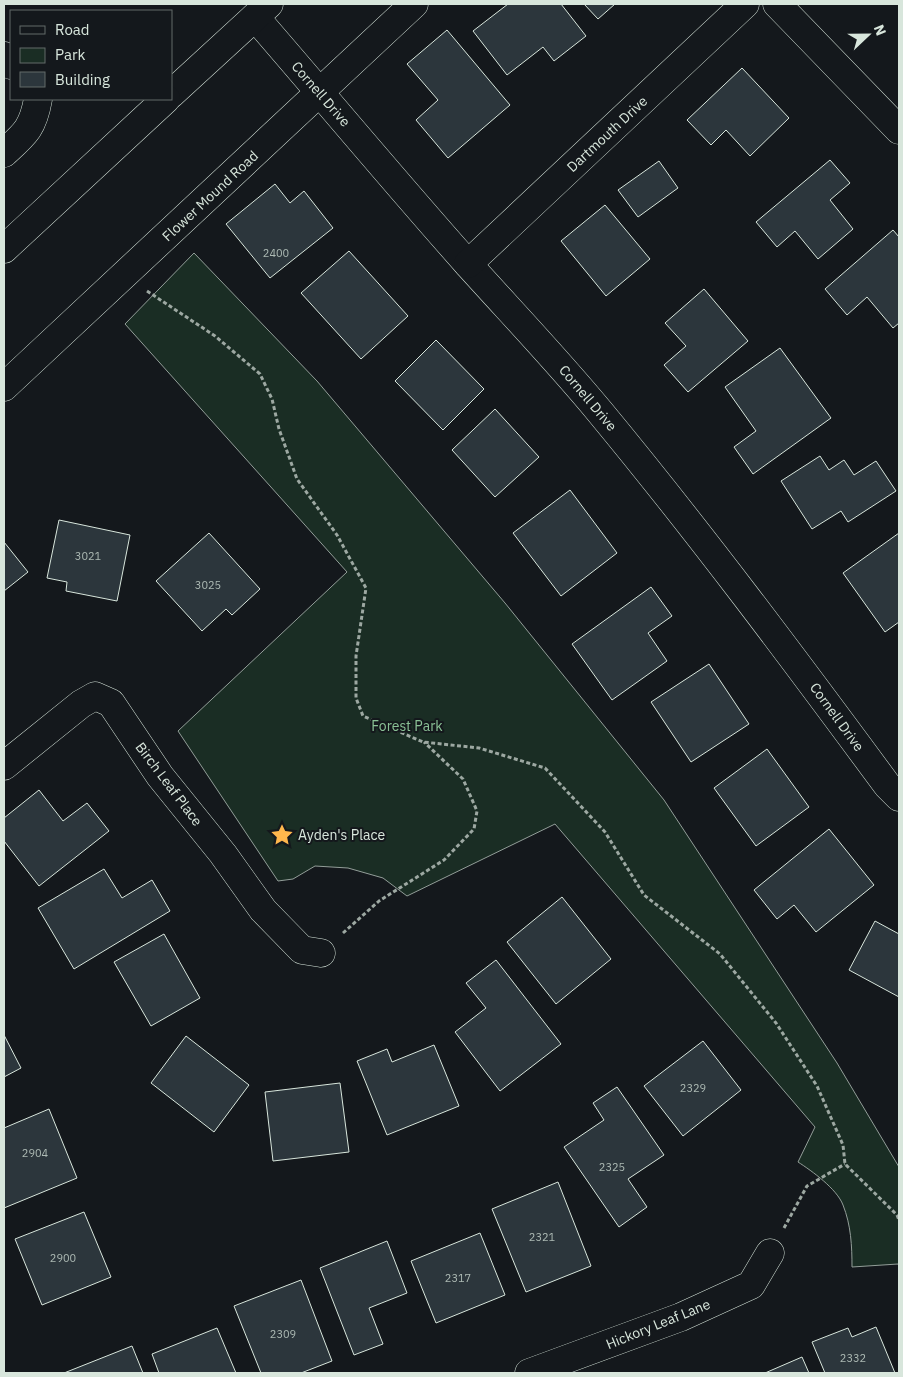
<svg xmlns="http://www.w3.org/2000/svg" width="903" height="1377" font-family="'IBM Plex Sans',sans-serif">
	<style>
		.green { fill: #1a2d24; stroke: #939e99 }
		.building { fill: #2c363c; stroke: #d8e6dc }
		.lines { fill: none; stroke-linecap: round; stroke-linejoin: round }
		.minor-casing { stroke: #d8e6dc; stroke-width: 29 }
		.major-casing { stroke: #d8e6dc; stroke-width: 29 }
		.path { stroke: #9da8a2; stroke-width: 3; stroke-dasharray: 4 2.5; stroke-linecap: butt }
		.minor { stroke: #14181c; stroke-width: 28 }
		.major { stroke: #14181c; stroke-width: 28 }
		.labels { text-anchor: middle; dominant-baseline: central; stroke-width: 4; stroke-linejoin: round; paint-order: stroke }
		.number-label { font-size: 11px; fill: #adbab4 }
		.street-label { font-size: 14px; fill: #d8e6dc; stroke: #14181c }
		.park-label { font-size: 14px; fill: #8ac095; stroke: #14181c }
		.poi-label { font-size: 14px; fill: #d8e6dc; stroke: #14181c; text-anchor: start }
	</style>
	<rect width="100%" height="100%" fill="#14181c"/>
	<path class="green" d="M 194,253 L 317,381 L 505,603 L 664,800 L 837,1063 L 899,1167 L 899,1266 L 898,1264 L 852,1267 C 852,1246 851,1225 843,1205 C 837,1189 812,1171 798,1162 L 815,1127 L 555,824 L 407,896 L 383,878 L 348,868 L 315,866 L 293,879 L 278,881 L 178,731 L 347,572 L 125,324 Z"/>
	<g class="building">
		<polygon points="508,4 561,4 586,36 554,61 543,47 507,75 473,31"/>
		<polygon points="584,4 615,4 598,19"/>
		<polygon points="447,30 510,105 448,158 416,120 438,100 407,64"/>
		<polygon points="742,68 789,118 750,156 726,130 711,145 687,120"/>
		<polygon points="830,160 850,183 830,200 853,229 818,259 795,231 777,247 756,222"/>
		<polygon points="659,161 678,188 638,217 618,190"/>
		<polygon points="275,184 290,203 304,191 333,228 270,278 226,224"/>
		<polygon points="605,205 650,259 606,296 561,241"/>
		<polygon points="893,230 899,237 899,323 893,328 867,297 847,315 825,289"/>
		<polygon points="349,251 408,316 361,359 301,293"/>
		<polygon points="704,289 748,341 688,392 664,365 686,346 665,323"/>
		<polygon points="436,340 484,389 443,430 395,381"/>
		<polygon points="780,348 831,418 753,474 734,447 756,431 725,387"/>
		<polygon points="495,409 539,457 495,497 452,450"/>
		<polygon points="820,456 829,470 844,460 854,475 876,461 896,491 848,522 841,511 812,529 781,481"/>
		<polygon points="570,490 617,553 561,596 513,533"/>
		<polygon points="59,520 130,535 117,601 66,591 67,582 47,578"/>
		<polygon points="209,533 260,589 232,615 226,609 202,631 156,581"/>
		<polygon points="899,533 899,622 885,632 843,573"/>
		<polygon points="4,542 28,572 4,591"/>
		<polygon points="651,587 672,616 648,633 667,661 612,700 572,644"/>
		<polygon points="709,664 749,724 691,762 651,702"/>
		<polygon points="767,749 809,807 756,846 714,788"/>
		<polygon points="39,790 63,821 87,803 109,831 39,886 4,841 4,818"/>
		<polygon points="829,829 874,885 816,932 794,905 777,919 754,890"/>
		<polygon points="104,869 122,898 152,880 170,911 74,969 38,908"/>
		<polygon points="562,897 611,959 556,1004 507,942"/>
		<polygon points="875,921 899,934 899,997 849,970"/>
		<polygon points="164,934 200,998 151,1026 114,962"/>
		<polygon points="496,960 561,1044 500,1091 455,1032 486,1008 466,983"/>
		<polygon points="4,1035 21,1068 4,1077"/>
		<polygon points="186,1036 249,1085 214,1132 151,1083"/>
		<polygon points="703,1041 741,1090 683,1136 644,1086"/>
		<polygon points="434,1045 459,1106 387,1135 357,1061 387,1049 392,1062"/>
		<polygon points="340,1083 349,1152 273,1161 265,1092"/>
		<polygon points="617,1087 664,1155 628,1179 647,1207 619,1227 564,1147 604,1120 593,1103"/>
		<polygon points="49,1109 77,1178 4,1208 4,1128"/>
		<polygon points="558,1182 591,1266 526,1292 492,1209"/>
		<polygon points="84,1212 111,1277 42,1305 15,1239"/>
		<polygon points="480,1233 505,1295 436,1323 411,1261"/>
		<polygon points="387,1241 407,1293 369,1308 383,1344 354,1355 320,1268"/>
		<polygon points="301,1280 332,1361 301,1373 261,1373 234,1306"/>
		<polygon points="876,1327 895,1373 825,1373 812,1342 848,1328 852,1337"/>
		<polygon points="217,1328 236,1373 159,1373 152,1354"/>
		<polygon points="132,1346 143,1373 64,1373"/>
		<polygon points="802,1357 809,1373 765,1373"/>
	</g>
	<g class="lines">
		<defs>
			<g id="minor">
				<polyline points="777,4 899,130"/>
				<path d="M 255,17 C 326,99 395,182 467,263 C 512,313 558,361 600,412 C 700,533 794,659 887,785 L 899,797"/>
				<polyline points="4,56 11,65"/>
				<path d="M 4,153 C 25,134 33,128 38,99"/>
				<polyline points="468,264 745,4"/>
				<polyline points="4,766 81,704 95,696 111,703 160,776 223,854 263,910 302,950 321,953"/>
				<polyline points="529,1373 681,1317 751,1285 770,1253"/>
			</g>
			<g id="major">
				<polyline points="171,94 269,4"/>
				<polyline points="4,249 166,99"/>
				<polyline points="4,387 414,4"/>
			</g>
		</defs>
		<use href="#minor" class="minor-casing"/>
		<use href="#major" class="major-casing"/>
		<g class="path">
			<polyline points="147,291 215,336 260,374 272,399 279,429 297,479 337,535 366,588 356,656 356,698 363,716 423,742 479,748 545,768 605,832 644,895 720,954 776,1023 817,1086 843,1145 845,1164 897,1215 899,1220"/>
			<polyline points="343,933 379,901 444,860 474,829 477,811 463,779 424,742"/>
			<polyline points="784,1228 807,1186 845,1164"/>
		</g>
		<use href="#minor" class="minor"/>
		<use href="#major" class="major"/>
	</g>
	<defs>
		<symbol id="sight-bare" viewBox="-9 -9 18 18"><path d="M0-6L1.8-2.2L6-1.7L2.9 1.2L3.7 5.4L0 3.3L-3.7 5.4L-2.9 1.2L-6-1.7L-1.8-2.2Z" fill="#ffb74d" stroke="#14181c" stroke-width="2.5" paint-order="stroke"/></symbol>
	</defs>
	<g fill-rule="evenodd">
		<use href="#sight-bare" x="266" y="819" width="32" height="32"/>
	</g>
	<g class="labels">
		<g class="number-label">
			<text x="276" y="253">2400</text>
			<text x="88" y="556">3021</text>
			<text x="208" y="585">3025</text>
			<text x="693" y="1088">2329</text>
			<text x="35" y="1153">2904</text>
			<text x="612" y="1167">2325</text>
			<text x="542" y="1237">2321</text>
			<text x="63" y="1258">2900</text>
			<text x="458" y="1278">2317</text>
			<text x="283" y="1334">2309</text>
			<text x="853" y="1358">2332</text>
		</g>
		<g class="street-label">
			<text transform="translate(321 94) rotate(49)">Cornell Drive</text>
			<text transform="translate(607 134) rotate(-43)">Dartmouth Drive</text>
			<text transform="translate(210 196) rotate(-43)">Flower Mound Road</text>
			<text transform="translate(588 398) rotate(50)">Cornell Drive</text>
			<text transform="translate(837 717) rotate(54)">Cornell Drive</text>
			<text transform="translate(169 784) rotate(53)">Birch Leaf Place</text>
			<text transform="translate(658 1324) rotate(-22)">Hickory Leaf Lane</text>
		</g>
		<g class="park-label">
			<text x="407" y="726">Forest Park</text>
		</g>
		<g class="poi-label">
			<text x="298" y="835">Ayden's Place</text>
		</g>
	</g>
	<rect width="903" height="1377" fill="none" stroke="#d8e6dc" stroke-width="10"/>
	<rect x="10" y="10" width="162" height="90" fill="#14181c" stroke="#626a69"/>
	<rect x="20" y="26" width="25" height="8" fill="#14181c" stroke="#626a69"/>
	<text x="55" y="35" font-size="15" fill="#d8e6dc">Road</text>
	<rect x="20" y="48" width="25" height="15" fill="#1a2d24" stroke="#626a69"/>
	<text x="55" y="60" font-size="15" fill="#d8e6dc">Park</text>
	<rect x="20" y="72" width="25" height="15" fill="#2c363c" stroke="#626a69"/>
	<text x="55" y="85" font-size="15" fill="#d8e6dc">Building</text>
	<g transform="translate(868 35) rotate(68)" stroke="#14181c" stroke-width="4" paint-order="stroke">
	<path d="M0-4L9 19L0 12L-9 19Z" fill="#d8e6dc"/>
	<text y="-8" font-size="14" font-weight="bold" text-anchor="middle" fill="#d8e6dc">N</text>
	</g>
</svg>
